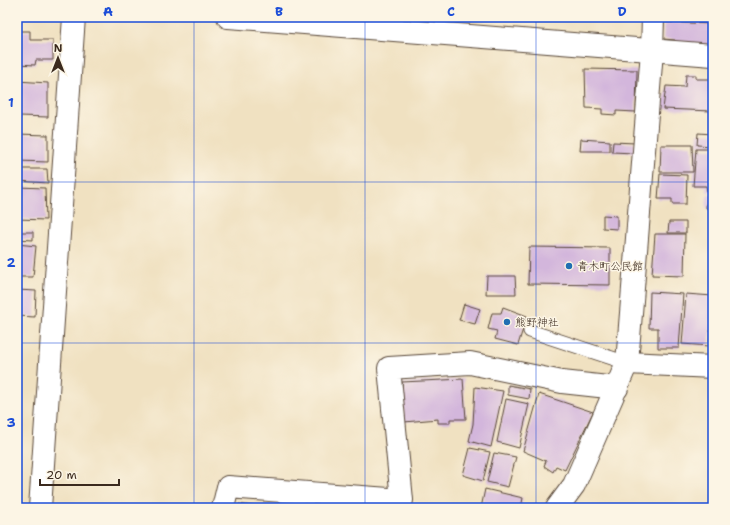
<svg xmlns="http://www.w3.org/2000/svg" width="730" height="525" font-family="'Shantell Sans','Klee One',sans-serif">
	<style>
		.building { fill: #d3b6dc }
		.lines { fill: none; stroke-linecap: round; stroke-linejoin: round }
		.lane-casing { stroke: #564536; stroke-width: 15 }
		.street-casing { stroke: #564536; stroke-width: 24 }
		.lane { stroke: #fff; stroke-width: 13 }
		.street { stroke: #fff; stroke-width: 22 }
		.grid { fill: none; stroke: #1d4ed8; stroke-width: 1; stroke-opacity: 0.55 }
		.poi-dot { fill: #1f6fb2; stroke: #fcf5e5; stroke-width: 1.5 }
		.labels { text-anchor: middle; dominant-baseline: central; stroke-width: 3; stroke-linejoin: round; paint-order: stroke }
		.poi-label { font-size: 11px; fill: #3b2a1e; stroke: #fcf5e5; text-anchor: start }
		.neatline { fill: none; stroke: #1d4ed8; stroke-width: 1.5 }
		.grid-label { font-size: 13px; text-anchor: middle; font-weight: bold; fill: #1d4ed8 }
	</style>
	<rect width="100%" height="100%" fill="#fcf5e5"/>
	<filter id="ink" filterUnits="userSpaceOnUse"><feTurbulence type="fractalNoise" baseFrequency=".025" numOctaves="2"/><feDisplacementMap in="SourceGraphic" scale="8" xChannelSelector="R" yChannelSelector="G"/><feConvolveMatrix kernelMatrix="1 2 1 2 8 2 1 2 1" color-interpolation-filters="sRGB"/></filter>
	<filter id="wash" filterUnits="userSpaceOnUse"><feTurbulence type="fractalNoise" baseFrequency=".012" numOctaves="4" result="noise"/><feDisplacementMap in="SourceGraphic" scale="16" xChannelSelector="R" yChannelSelector="G"/><feGaussianBlur stdDeviation="0.9" result="paint"/><feColorMatrix in="noise" values="0 0 0 0 0 0 0 0 0 0 0 0 0 0 0 0 0 1.4 0 .05"/><feComposite in="paint" operator="in"/></filter>
	<g filter="url(#wash)">
		<rect width="100%" height="100%" fill="#f0e1c1"/>
		<g id="blocks">
			<g class="building">
				<polygon points="664,22 713,24 713,47 675,45 675,40 663,39"/>
				<polygon points="17,31 30,31 30,40 53,40 53,60 36,60 35,65 17,64"/>
				<polygon points="585,69 637,70 636,112 616,111 616,115 602,114 602,109 586,108"/>
				<polygon points="686,75 696,75 696,79 713,79 713,106 711,111 663,109 666,86 685,87"/>
				<polygon points="17,81 48,83 48,117 20,116 20,119 17,119"/>
				<polygon points="698,133 713,134 713,146 697,145"/>
				<polygon points="17,134 48,135 48,162 17,161"/>
				<polygon points="581,139 610,141 610,151 580,151"/>
				<polygon points="613,142 635,143 634,153 612,152"/>
				<polygon points="661,145 692,145 693,172 660,172"/>
				<polygon points="696,149 713,149 713,192 707,192 706,186 693,186"/>
				<polygon points="17,169 47,169 48,183 17,181"/>
				<polygon points="660,174 687,175 686,204 672,204 672,199 658,199"/>
				<polygon points="17,187 45,188 46,220 17,219"/>
				<polygon points="707,195 713,195 713,209 706,208"/>
				<polygon points="603,215 617,216 617,229 603,228"/>
				<polygon points="669,222 686,222 686,233 668,233"/>
				<polygon points="17,232 33,232 33,240 17,239"/>
				<polygon points="655,234 685,234 684,276 652,275"/>
				<polygon points="17,244 36,246 33,277 17,277"/>
				<polygon points="529,247 610,248 610,285 528,284"/>
				<polygon points="487,276 515,276 516,294 486,294"/>
				<polygon points="17,290 36,291 35,317 17,316"/>
				<polygon points="650,292 683,294 679,348 658,348 658,328 649,328"/>
				<polygon points="686,294 713,296 709,346 682,344"/>
				<polygon points="464,304 480,309 475,324 459,320"/>
				<polygon points="503,307 527,316 518,345 495,339 497,331 488,329 492,313 501,313"/>
				<polygon points="463,379 466,419 450,419 450,423 438,423 438,419 404,422 402,382"/>
				<polygon points="508,385 530,389 529,399 508,395"/>
				<polygon points="475,387 503,391 491,447 469,441 473,424"/>
				<polygon points="539,394 593,412 565,470 556,466 553,472 544,466 546,461 523,451"/>
				<polygon points="506,399 529,404 519,448 497,442"/>
				<polygon points="470,448 490,452 483,481 463,475"/>
				<polygon points="494,453 516,457 508,487 487,482"/>
				<polygon points="485,489 523,498 521,508 481,508"/>
				<polygon points="239,504 258,507 258,508 239,508"/>
			</g>
		</g>
	</g>
	<g filter="url(#ink)">
		<use href="#blocks" fill-opacity="0" stroke="#564536" stroke-width="1"/>
		<g class="lines">
			<defs>
				<polyline id="lane" points="530,331 627,363"/>
				<g id="street">
					<polyline points="228,17 713,55"/>
					<polyline points="627,363 713,367"/>
					<polyline points="40,508 74,17"/>
					<polyline points="223,508 228,487 402,500 389,368 470,363 562,382 617,388"/>
					<polyline points="557,508 574,485 627,363 652,51 653,17"/>
				</g>
			</defs>
			<use href="#lane" class="lane-casing"/>
			<use href="#street" class="street-casing"/>
			<use href="#lane" class="lane"/>
			<use href="#street" class="street"/>
		</g>
	</g>
	<path class="grid" d="M 194,17 L 194,508M 365,17 L 365,508M 536,17 L 536,508M 17,182 L 713,182M 17,343 L 713,343"/>
	<g class="poi-dot">
		<circle cx="569" cy="266" r="4"/>
		<circle cx="507" cy="322" r="4"/>
	</g>
	<g class="labels">
		<g class="poi-label">
			<text x="577" y="266">青木町公民館</text>
			<text x="515" y="322">熊野神社</text>
		</g>
	</g>
	<rect width="730" height="525" fill="none" stroke="#fcf5e5" stroke-width="44"/>
	<g transform="translate(58 58)" stroke="#fcf5e5" stroke-width="3" paint-order="stroke">
	<path d="M0-3L7 15L0 10L-7 15Z" fill="#3b2a1e"/>
	<text y="-6" font-size="11" font-weight="bold" text-anchor="middle" fill="#3b2a1e">N</text>
	</g>
	<path d="M40 479v6h79v-6" fill="none" stroke="#3b2a1e" stroke-width="2"/>
	<text x="46" y="479" font-size="12" fill="#3b2a1e" stroke="#fcf5e5" stroke-width="3" paint-order="stroke">20 m</text>
	<rect x="22" y="22" width="686" height="481" class="neatline"/>
	<g class="grid-label">
		<text x="108" y="16">A</text>
		<text x="279" y="16">B</text>
		<text x="451" y="16">C</text>
		<text x="622" y="16">D</text>
		<text x="11" y="107">1</text>
		<text x="11" y="267">2</text>
		<text x="11" y="427">3</text>
	</g>
</svg>
